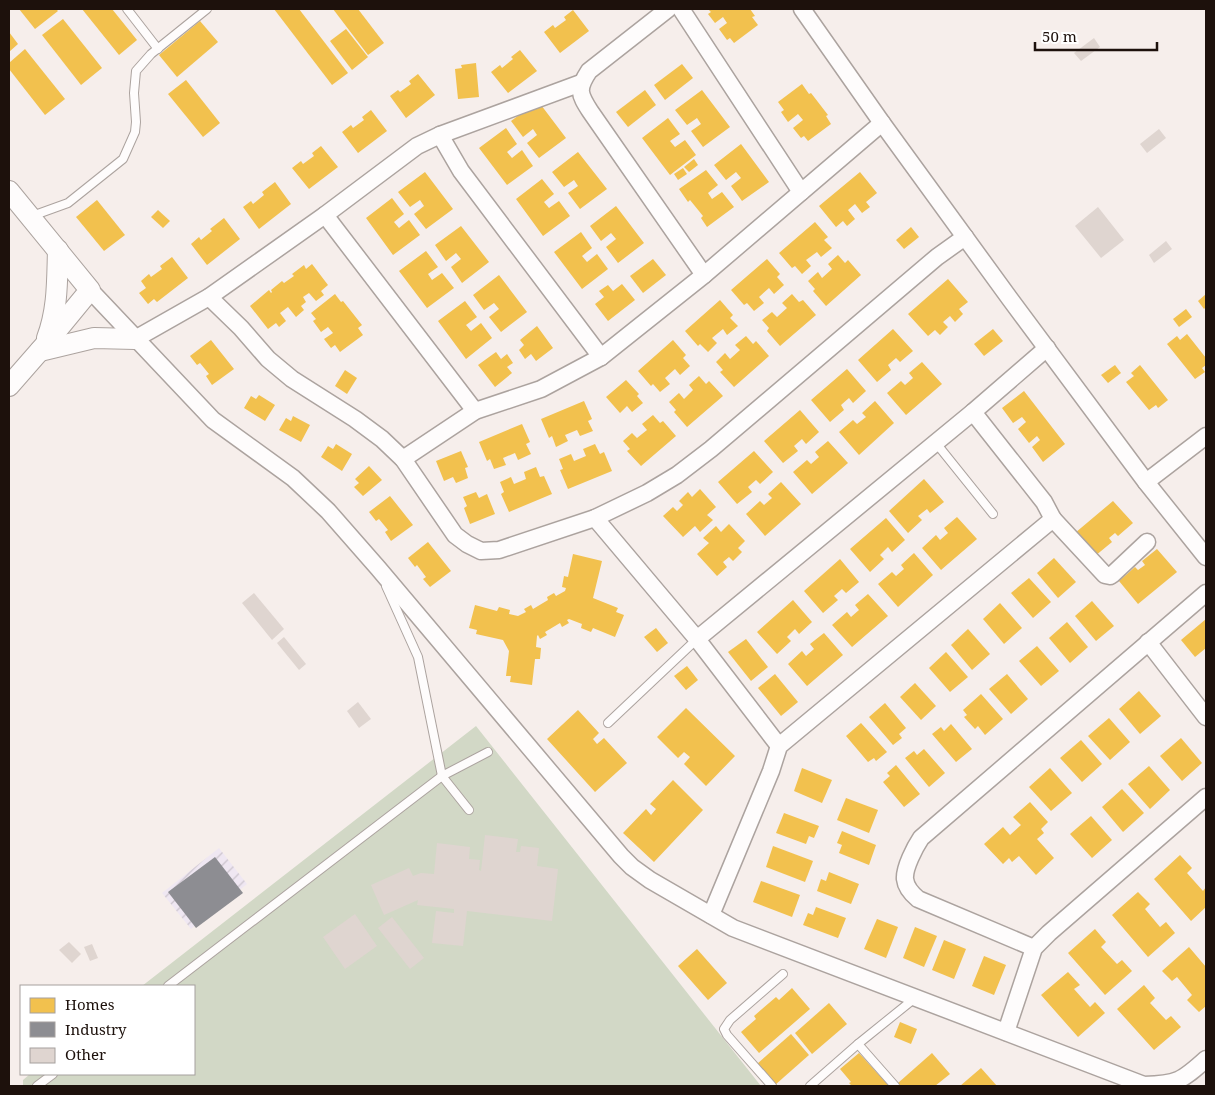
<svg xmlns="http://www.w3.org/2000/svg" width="1215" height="1095" font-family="'Noto Serif',serif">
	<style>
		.industrial { fill: url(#industrial-furrows) }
		.pitch { fill: #d2d8c6 }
		.homes { fill: #f2c14e }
		.industry { fill: #8d8d92 }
		.building { fill: #dfd5d0 }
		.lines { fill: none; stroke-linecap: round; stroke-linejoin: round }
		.service-casing { stroke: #aca39f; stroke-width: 10 }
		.minor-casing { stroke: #aca39f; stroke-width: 19 }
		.tertiary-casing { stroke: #aca39f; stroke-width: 22 }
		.service { stroke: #fefcfc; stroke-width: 8 }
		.minor { stroke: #fefcfc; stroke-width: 16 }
		.tertiary { stroke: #fefcfc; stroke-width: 20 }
	</style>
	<defs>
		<pattern id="industrial-furrows" width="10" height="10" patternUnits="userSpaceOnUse" patternTransform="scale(1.25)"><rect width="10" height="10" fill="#efe7f2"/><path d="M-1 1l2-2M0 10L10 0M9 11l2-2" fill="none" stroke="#ccc5ce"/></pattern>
	</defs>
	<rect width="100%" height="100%" fill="#f6eeeb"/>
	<polygon class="industrial" points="219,848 247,884 191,929 162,893"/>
	<polygon class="pitch" points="476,726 761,1086 23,1086 23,1080 30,1074 194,1074 194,986 142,986"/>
	<g class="homes">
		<polygon points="19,9 56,9 58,11 35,29"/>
		<polygon points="82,9 112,9 137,40 119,55"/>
		<polygon points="274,9 299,9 348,73 332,85"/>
		<polygon points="333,9 358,9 384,43 368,55"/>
		<polygon points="708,9 750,9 755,16 752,17 758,25 734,43 730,38 727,40 719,29 727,23 723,17 715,23 708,14 711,12"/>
		<polygon points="573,10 589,31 560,53 544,32 553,25 555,28 566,20 564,17"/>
		<polygon points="63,19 102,68 81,85 42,35"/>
		<polygon points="200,21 218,42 177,77 159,55"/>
		<polygon points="346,29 368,57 352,70 330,41"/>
		<polygon points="9,32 18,44 9,52"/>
		<polygon points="25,49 65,99 45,115 9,69 9,63"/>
		<polygon points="520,50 537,71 508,93 491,72 500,65 502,68 513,59 511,57"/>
		<polygon points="476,63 479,97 458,99 455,69 462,68 461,65"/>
		<polygon points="682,64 693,78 665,100 654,85"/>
		<polygon points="418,74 435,95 406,118 390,96 398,90 400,92 411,84 409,81"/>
		<polygon points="186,80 220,123 203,137 168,94"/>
		<polygon points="802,84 809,94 811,93 828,115 826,116 831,124 808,141 804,136 801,138 793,128 803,120 798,114 788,122 781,112 784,110 778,102"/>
		<polygon points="645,90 656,105 628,127 616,112"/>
		<polygon points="702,90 730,127 703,147 691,131 701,124 697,118 687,125 675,110"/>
		<polygon points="538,101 566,138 539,158 527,143 537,135 533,129 523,137 511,121"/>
		<polygon points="371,110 387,131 358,153 342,132 351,125 353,128 364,120 362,117"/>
		<polygon points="668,118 680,134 670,141 675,147 685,140 696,155 670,175 642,138"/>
		<polygon points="506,128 517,144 507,152 512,158 522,150 533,166 507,185 479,148"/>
		<polygon points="741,144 769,182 742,201 731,186 741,178 736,172 726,180 714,165"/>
		<polygon points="321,146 338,167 309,189 292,168 301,161 303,164 314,156 312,153"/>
		<polygon points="578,152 607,189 580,209 568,193 578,186 574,180 564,187 552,172"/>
		<polygon points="694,159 698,165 689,172 684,167"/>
		<polygon points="683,168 687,174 678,180 674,174"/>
		<polygon points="706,170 718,185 708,193 712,199 722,192 734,207 707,227 701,218 703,216 690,200 688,202 679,189"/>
		<polygon points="425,172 453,209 426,229 414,214 424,206 420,200 410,207 398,192"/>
		<polygon points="860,172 877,193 866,202 870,207 862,213 855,204 848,210 855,219 847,226 843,221 836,227 819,206"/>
		<polygon points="542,179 554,194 544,202 549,208 559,201 570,216 543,236 516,199"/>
		<polygon points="275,182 291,204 259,229 243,207 251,201 253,204 264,195 262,192"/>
		<polygon points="392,198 404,214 394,222 399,228 409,220 420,235 393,255 366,218"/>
		<polygon points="97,200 125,235 104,251 76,217"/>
		<polygon points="616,206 644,243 618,263 606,247 616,239 611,233 601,241 590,226"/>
		<polygon points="158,210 170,221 163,228 151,217"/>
		<polygon points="224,218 240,239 207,265 191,244 199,237 201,240 212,231 210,229"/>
		<polygon points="815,222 828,237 824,240 832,248 821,257 817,252 806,260 811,266 802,274 795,266 792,268 779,253"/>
		<polygon points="461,226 489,262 462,283 451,267 461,259 456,253 446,261 435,245"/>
		<polygon points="911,227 919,237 904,249 896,240"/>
		<polygon points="581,232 592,248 582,256 587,262 597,254 608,269 582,289 554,252"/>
		<polygon points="426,251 438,267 428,274 432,280 442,273 454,288 427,308 399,271"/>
		<polygon points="838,255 845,263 848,260 861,275 826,306 813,291 815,289 808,281 818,272 822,278 832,269 828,264"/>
		<polygon points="172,257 188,278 157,302 154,299 148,304 139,293 146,288 141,281 149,274 151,277 162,269 160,266"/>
		<polygon points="653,259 666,275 643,293 630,276"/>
		<polygon points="767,259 780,274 777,277 784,285 774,294 769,288 759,297 764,303 754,311 747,303 744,305 731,290"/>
		<polygon points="312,264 328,285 321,291 324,295 316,301 309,293 303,297 306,302 301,306 304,310 296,317 288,307 280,313 286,321 279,327 276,323 268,329 250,306 269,290 271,293 272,292 271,290 282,281 284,283 294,276 292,274 304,265 306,269"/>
		<polygon points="499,275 527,312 501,332 489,317 499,309 494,303 484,310 473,295"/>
		<polygon points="948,279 968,302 959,309 963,314 955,322 950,316 943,322 948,327 940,335 935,330 928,336 908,314"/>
		<polygon points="622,284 635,300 608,321 595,304 604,297 599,291 608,285 613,291"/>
		<polygon points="335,294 341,302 343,301 362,325 358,328 363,335 340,352 335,345 331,348 324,339 333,333 328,327 321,332 313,321 316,319 311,313"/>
		<polygon points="792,294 799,302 803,300 816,315 780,346 767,331 769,328 762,320 772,312 777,317 787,308 782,303"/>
		<polygon points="1206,294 1206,307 1204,309 1198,301"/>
		<polygon points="720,300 733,315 730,318 738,326 727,335 723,329 712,338 717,343 708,352 700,344 698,346 685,331"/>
		<polygon points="465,301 477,317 466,325 471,331 481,323 492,338 466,359 438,321"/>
		<polygon points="1186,309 1192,317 1179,327 1173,319"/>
		<polygon points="537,326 553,348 536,361 531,354 525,359 519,350 524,345 520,340"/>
		<polygon points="893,329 913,351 900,362 896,358 888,365 891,370 877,382 858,360"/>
		<polygon points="993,329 1003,341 984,356 974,344"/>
		<polygon points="1187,334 1206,358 1206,365 1202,368 1205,372 1195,379 1167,344 1177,336 1180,340"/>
		<polygon points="746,336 753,344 756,341 769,356 734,387 720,372 723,370 716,362 725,353 730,359 740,350 735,345"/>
		<polygon points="211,340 234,369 212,385 206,376 209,374 200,363 197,365 190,356"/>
		<polygon points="673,340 686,355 683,358 690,366 680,375 675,369 665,378 670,384 660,392 653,384 651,386 638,371"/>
		<polygon points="496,352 501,359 507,354 513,363 507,367 512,373 495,387 478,365"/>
		<polygon points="922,362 942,384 906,415 887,393 901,381 905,385 913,378 909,373"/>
		<polygon points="1115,365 1121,373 1108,383 1101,375"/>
		<polygon points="1140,365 1168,400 1158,408 1156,405 1149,410 1126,382 1134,376 1131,373"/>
		<polygon points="847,369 866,391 853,403 849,398 841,405 844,410 830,422 811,400"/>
		<polygon points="345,370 357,378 347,394 335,386"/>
		<polygon points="699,376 706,384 709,381 723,396 687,427 674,412 676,410 669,402 679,393 684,399 693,390 689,385"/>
		<polygon points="626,380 639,394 637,396 643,403 632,412 627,406 620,413 606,397"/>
		<polygon points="1024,391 1065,444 1043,462 1032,447 1040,440 1037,436 1029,443 1018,429 1026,422 1022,417 1013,423 1002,408"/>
		<polygon points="259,395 275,405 265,421 244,408 251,396 256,399"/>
		<polygon points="584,401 592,419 588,421 593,431 580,436 577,430 565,435 568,441 556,447 552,436 549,438 541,419"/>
		<polygon points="875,401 894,423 859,455 839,432 853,420 857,424 866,417 862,413"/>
		<polygon points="800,410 819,432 806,444 802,439 794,446 798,451 783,463 764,441"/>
		<polygon points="653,415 660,423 663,421 676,436 641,466 627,451 630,449 623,441 632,433 637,438 647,430 642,424"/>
		<polygon points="293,416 310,425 301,442 279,430 286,418 291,421"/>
		<polygon points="522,424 530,442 526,444 531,454 518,460 515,453 503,458 506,465 494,469 490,459 487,461 479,442"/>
		<polygon points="828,441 848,463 812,494 793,472 807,460 811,464 819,457 815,452"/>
		<polygon points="336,444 352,454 342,471 321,457 328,446 333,449"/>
		<polygon points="595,444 600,454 604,452 612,471 568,489 560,470 563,469 559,459 571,454 574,461 586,456 583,449"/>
		<polygon points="461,451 468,467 465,468 468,478 456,483 453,477 444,481 436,461"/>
		<polygon points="754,451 773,472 760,484 756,480 748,487 752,492 737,504 718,482"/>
		<polygon points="369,466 382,480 363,496 354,487 359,483 355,479"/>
		<polygon points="536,467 540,477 544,476 552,494 509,512 501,494 504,492 500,482 511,477 514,484 526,479 524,472"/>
		<polygon points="924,479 944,502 930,513 927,509 918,516 922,520 908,533 889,511"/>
		<polygon points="781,482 801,504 765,536 746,514 760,501 764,505 772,498 768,494"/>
		<polygon points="700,489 716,507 707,515 713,520 700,532 695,526 683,537 663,516 673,507 677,511 683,505 679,501 688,492 692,497"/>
		<polygon points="476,492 479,498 487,494 495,514 470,524 464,508 467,506 463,497"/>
		<polygon points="390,496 413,525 391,541 385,532 388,530 379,519 376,521 369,512"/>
		<polygon points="1113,501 1133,523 1118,536 1115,533 1109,538 1112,542 1095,556 1075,533"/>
		<polygon points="957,517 977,539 941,570 922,548 936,535 940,540 948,533 944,528"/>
		<polygon points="886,518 905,540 892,552 888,547 880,555 884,559 870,572 850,549"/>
		<polygon points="729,524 745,541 738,548 742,552 733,561 729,557 723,562 727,567 717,576 697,554 709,543 703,538 716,526 721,532"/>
		<polygon points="428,542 451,571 430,587 423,579 426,577 417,565 415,567 408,558"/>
		<polygon points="1157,549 1177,572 1138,604 1119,581 1135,567 1138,570 1145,565 1142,561"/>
		<polygon points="914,553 933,575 898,607 878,584 892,572 896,576 904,569 901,565"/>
		<polygon points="573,554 602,561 593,598 618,608 616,612 624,615 615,637 593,628 591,632 581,628 582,624 569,619 567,620 569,623 562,627 560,623 545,632 547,635 540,639 538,635 537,636 536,647 541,648 540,659 535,659 532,685 510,682 511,676 506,676 509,651 503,640 476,634 477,630 469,628 475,605 497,611 499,607 510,610 509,614 518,616 526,612 524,609 531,605 533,609 548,600 547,597 554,593 556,596 565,591 566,588 562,587 564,576 568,577"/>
		<polygon points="1054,558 1076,582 1058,598 1037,573"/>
		<polygon points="840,559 859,582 846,593 842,589 834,596 838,600 823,613 804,591"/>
		<polygon points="1029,578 1051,602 1033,618 1011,593"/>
		<polygon points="868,594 888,616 852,647 832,625 847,612 851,617 859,610 855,605"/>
		<polygon points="793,600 812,622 799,634 795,629 787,637 791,641 777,654 757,632"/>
		<polygon points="1092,601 1114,626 1096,641 1075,616"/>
		<polygon points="1000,603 1022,628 1004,644 983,619"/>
		<polygon points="1206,619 1206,648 1195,657 1181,640"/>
		<polygon points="1067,622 1088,647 1070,663 1049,638"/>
		<polygon points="656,628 668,643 657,652 644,637"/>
		<polygon points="968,629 990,654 972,670 951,645"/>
		<polygon points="824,633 843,655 807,686 788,664 802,651 806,656 814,649 810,644"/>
		<polygon points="746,639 768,667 751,681 728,652"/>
		<polygon points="1037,646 1059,671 1041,686 1019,661"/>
		<polygon points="946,652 968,677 950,692 929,668"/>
		<polygon points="687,666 698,680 686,690 674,676"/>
		<polygon points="775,674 798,702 781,716 758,688"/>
		<polygon points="1007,674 1028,699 1011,714 989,689"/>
		<polygon points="915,683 936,706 921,720 900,697"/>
		<polygon points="1139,691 1161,716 1140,734 1119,709"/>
		<polygon points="981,694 1003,719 985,735 978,726 975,729 964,717 967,715 963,710"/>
		<polygon points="885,703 906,728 899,734 902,738 893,745 869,717"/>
		<polygon points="686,708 735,756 706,786 684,764 690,757 684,752 678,758 657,737"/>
		<polygon points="578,710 599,733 593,739 597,744 604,738 627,763 595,792 547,739"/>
		<polygon points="1109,718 1130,742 1110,760 1088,736"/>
		<polygon points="861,723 887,752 876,761 874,758 868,762 846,736"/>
		<polygon points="951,724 972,749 956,762 932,734 941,727 944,731"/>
		<polygon points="1181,738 1202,763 1182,781 1160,756"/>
		<polygon points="1081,740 1102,764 1082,782 1060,758"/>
		<polygon points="924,749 945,773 929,787 905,758 914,751 917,755"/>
		<polygon points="896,765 920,794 904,807 883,782 890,776 887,773"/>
		<polygon points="1149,766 1170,790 1150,809 1128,784"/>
		<polygon points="802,768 832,780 822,803 794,791"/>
		<polygon points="1050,768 1072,793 1051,811 1029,787"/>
		<polygon points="673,780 703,810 654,862 623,833 646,809 651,815 656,809 650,804"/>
		<polygon points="1122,789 1144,813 1123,832 1102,807"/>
		<polygon points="846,798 878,810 869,833 837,820"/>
		<polygon points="1030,802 1048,822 1041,829 1044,833 1037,839 1054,858 1036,875 1019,856 1012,862 1009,858 1003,864 984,844 1003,827 1010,835 1021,825 1013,817"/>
		<polygon points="784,813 819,826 814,838 809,836 806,844 776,833"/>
		<polygon points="1091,816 1112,840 1092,858 1070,834"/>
		<polygon points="842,831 876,845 869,865 839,853 842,845 837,843"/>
		<polygon points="773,846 813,861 805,882 766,867"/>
		<polygon points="1180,855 1192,868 1187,873 1203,891 1206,887 1206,907 1191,921 1154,879"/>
		<polygon points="829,872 859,884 851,904 817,891 821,879 826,881"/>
		<polygon points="761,881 800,895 792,917 753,902"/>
		<polygon points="1138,892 1150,904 1145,909 1160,927 1166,922 1175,933 1148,957 1112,915"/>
		<polygon points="816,907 846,918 838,938 803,925 808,913 813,915"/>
		<polygon points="877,919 898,927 886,958 864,949"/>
		<polygon points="915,927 937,936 924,967 903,958"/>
		<polygon points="1095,929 1106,942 1101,947 1117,964 1122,960 1132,971 1105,995 1068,953"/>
		<polygon points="944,940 966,949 954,979 932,970"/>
		<polygon points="1189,947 1206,967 1206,1006 1199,1012 1187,1000 1192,995 1177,977 1172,981 1162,971"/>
		<polygon points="697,949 727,983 708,1000 678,966"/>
		<polygon points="984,956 1006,965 994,995 972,986"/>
		<polygon points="1068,972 1080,985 1074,989 1090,1007 1095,1002 1105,1013 1078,1037 1041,995"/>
		<polygon points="1144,985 1155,998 1150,1003 1166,1020 1171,1016 1181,1027 1154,1050 1117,1009"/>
		<polygon points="792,988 810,1009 759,1053 741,1032 756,1019 754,1016 776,997 779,1000"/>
		<polygon points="829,1003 847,1024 812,1054 795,1033"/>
		<polygon points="900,1022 917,1029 911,1044 894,1037"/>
		<polygon points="791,1034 809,1055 775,1085 757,1064"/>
		<polygon points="859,1053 889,1086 852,1086 849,1083 851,1082 840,1069"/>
		<polygon points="932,1053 950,1074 935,1086 901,1086 898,1083"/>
		<polygon points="981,1068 997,1086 960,1086"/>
	</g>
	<polygon class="industry" points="215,857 243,893 196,928 168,892"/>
	<g class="building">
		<polygon points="1094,38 1100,47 1081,61 1074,53"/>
		<polygon points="1159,129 1166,138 1147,153 1140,144"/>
		<polygon points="1098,207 1124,240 1101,258 1075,226"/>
		<polygon points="1166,241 1172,249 1154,263 1149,255"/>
		<polygon points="254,593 284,629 272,640 242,603"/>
		<polygon points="284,637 306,664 299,670 277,643"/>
		<polygon points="358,702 371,719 359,728 347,711"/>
		<polygon points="485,835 518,839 516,852 520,852 521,846 539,848 537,866 558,869 552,921 467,911 463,946 432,943 436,911 454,913 454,909 417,905 418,900 384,915 371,885 409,868 413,876 421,873 434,874 437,843 470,847 469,859 480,860 479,870 481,871"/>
		<polygon points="355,914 377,946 345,969 323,937"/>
		<polygon points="392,917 424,958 410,969 378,928"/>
		<polygon points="69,942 81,954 72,963 59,950"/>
		<polygon points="92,944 98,958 90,961 84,947"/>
	</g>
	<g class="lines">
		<defs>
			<g id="service">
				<polyline points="127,9 158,49"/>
				<polyline points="32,216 68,203 123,159 135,132 136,122 134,93 136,71 151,54 207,9"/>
				<polyline points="936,443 993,514"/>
				<polyline points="386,586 418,657 442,776 469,810"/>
				<polyline points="608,723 697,639"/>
				<polyline points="168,986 442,776 488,752"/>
				<polyline points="858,1044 895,1086"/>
				<polyline points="37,1086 53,1074"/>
				<polyline points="772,1086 727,1035 724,1029 730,1020 783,974"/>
				<polyline points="810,1086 858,1044 915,998"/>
			</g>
			<g id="minor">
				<path d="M 668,9 L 589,71 C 577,89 579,94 590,111 L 704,275"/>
				<polyline points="681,9 801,192"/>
				<polyline points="802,9 882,123 1010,299 1146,482 1206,557"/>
				<polyline points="440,135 461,171 601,357"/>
				<polyline points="325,215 475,411"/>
				<path d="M 90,290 L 213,420 L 293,478 L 328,511 L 378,568 L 621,856 L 632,867 L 650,880 L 733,928 L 1144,1085 C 1177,1084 1182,1081 1206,1059"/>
				<polyline points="209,297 241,328 268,359 292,379 355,419 382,439 403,459 455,535 467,544 481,551 499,550 595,518 647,493 677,475 711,449 937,257 965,237"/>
				<polyline points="135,339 209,297 325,215 417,146 440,135 581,83"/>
				<polyline points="403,459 475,411 541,389 601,357 704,275 882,123"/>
				<polyline points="1146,482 1206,436"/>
				<polyline points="595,518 697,639 779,746"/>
				<polyline points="1053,519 1105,575 1110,576 1113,574 1147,542"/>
				<polyline points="697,639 973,412 1047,348"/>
				<polyline points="1148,642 1206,717"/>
				<polyline points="711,915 771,771 779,746 1053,519 1044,502 973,412"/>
				<path d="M 1034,948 L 918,899 C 912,894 906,888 905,879 C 904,868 915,847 921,838 L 1206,593"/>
				<polyline points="1006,1032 1034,948 1049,933 1206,797"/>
			</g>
			<g id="tertiary">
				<polyline points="9,191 90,290 44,346 9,386"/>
				<path d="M 47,338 C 58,309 57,280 58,250"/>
				<polyline points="40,351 94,338 135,339"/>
			</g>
		</defs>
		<use href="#service" class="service-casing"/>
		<use href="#minor" class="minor-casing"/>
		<use href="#tertiary" class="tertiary-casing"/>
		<use href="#service" class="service"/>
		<use href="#minor" class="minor"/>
		<use href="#tertiary" class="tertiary"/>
	</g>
	<rect width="1215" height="1095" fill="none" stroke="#1d110c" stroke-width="20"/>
	<rect x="20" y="985" width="175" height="90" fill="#ffffff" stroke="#a5a09e"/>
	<rect x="30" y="998" width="25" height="15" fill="#f2c14e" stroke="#a5a09e"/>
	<text x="65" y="1010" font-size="15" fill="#1d110c">Homes</text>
	<rect x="30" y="1022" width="25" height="15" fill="#8d8d92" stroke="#a5a09e"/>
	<text x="65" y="1035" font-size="15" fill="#1d110c">Industry</text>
	<rect x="30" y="1048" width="25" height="15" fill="#dfd5d0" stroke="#a5a09e"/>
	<text x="65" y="1060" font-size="15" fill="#1d110c">Other</text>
	<path d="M1035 42v8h122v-8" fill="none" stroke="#1d110c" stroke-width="2.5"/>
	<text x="1042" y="42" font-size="15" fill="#1d110c" stroke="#ffffff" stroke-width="4" paint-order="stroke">50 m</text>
</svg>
